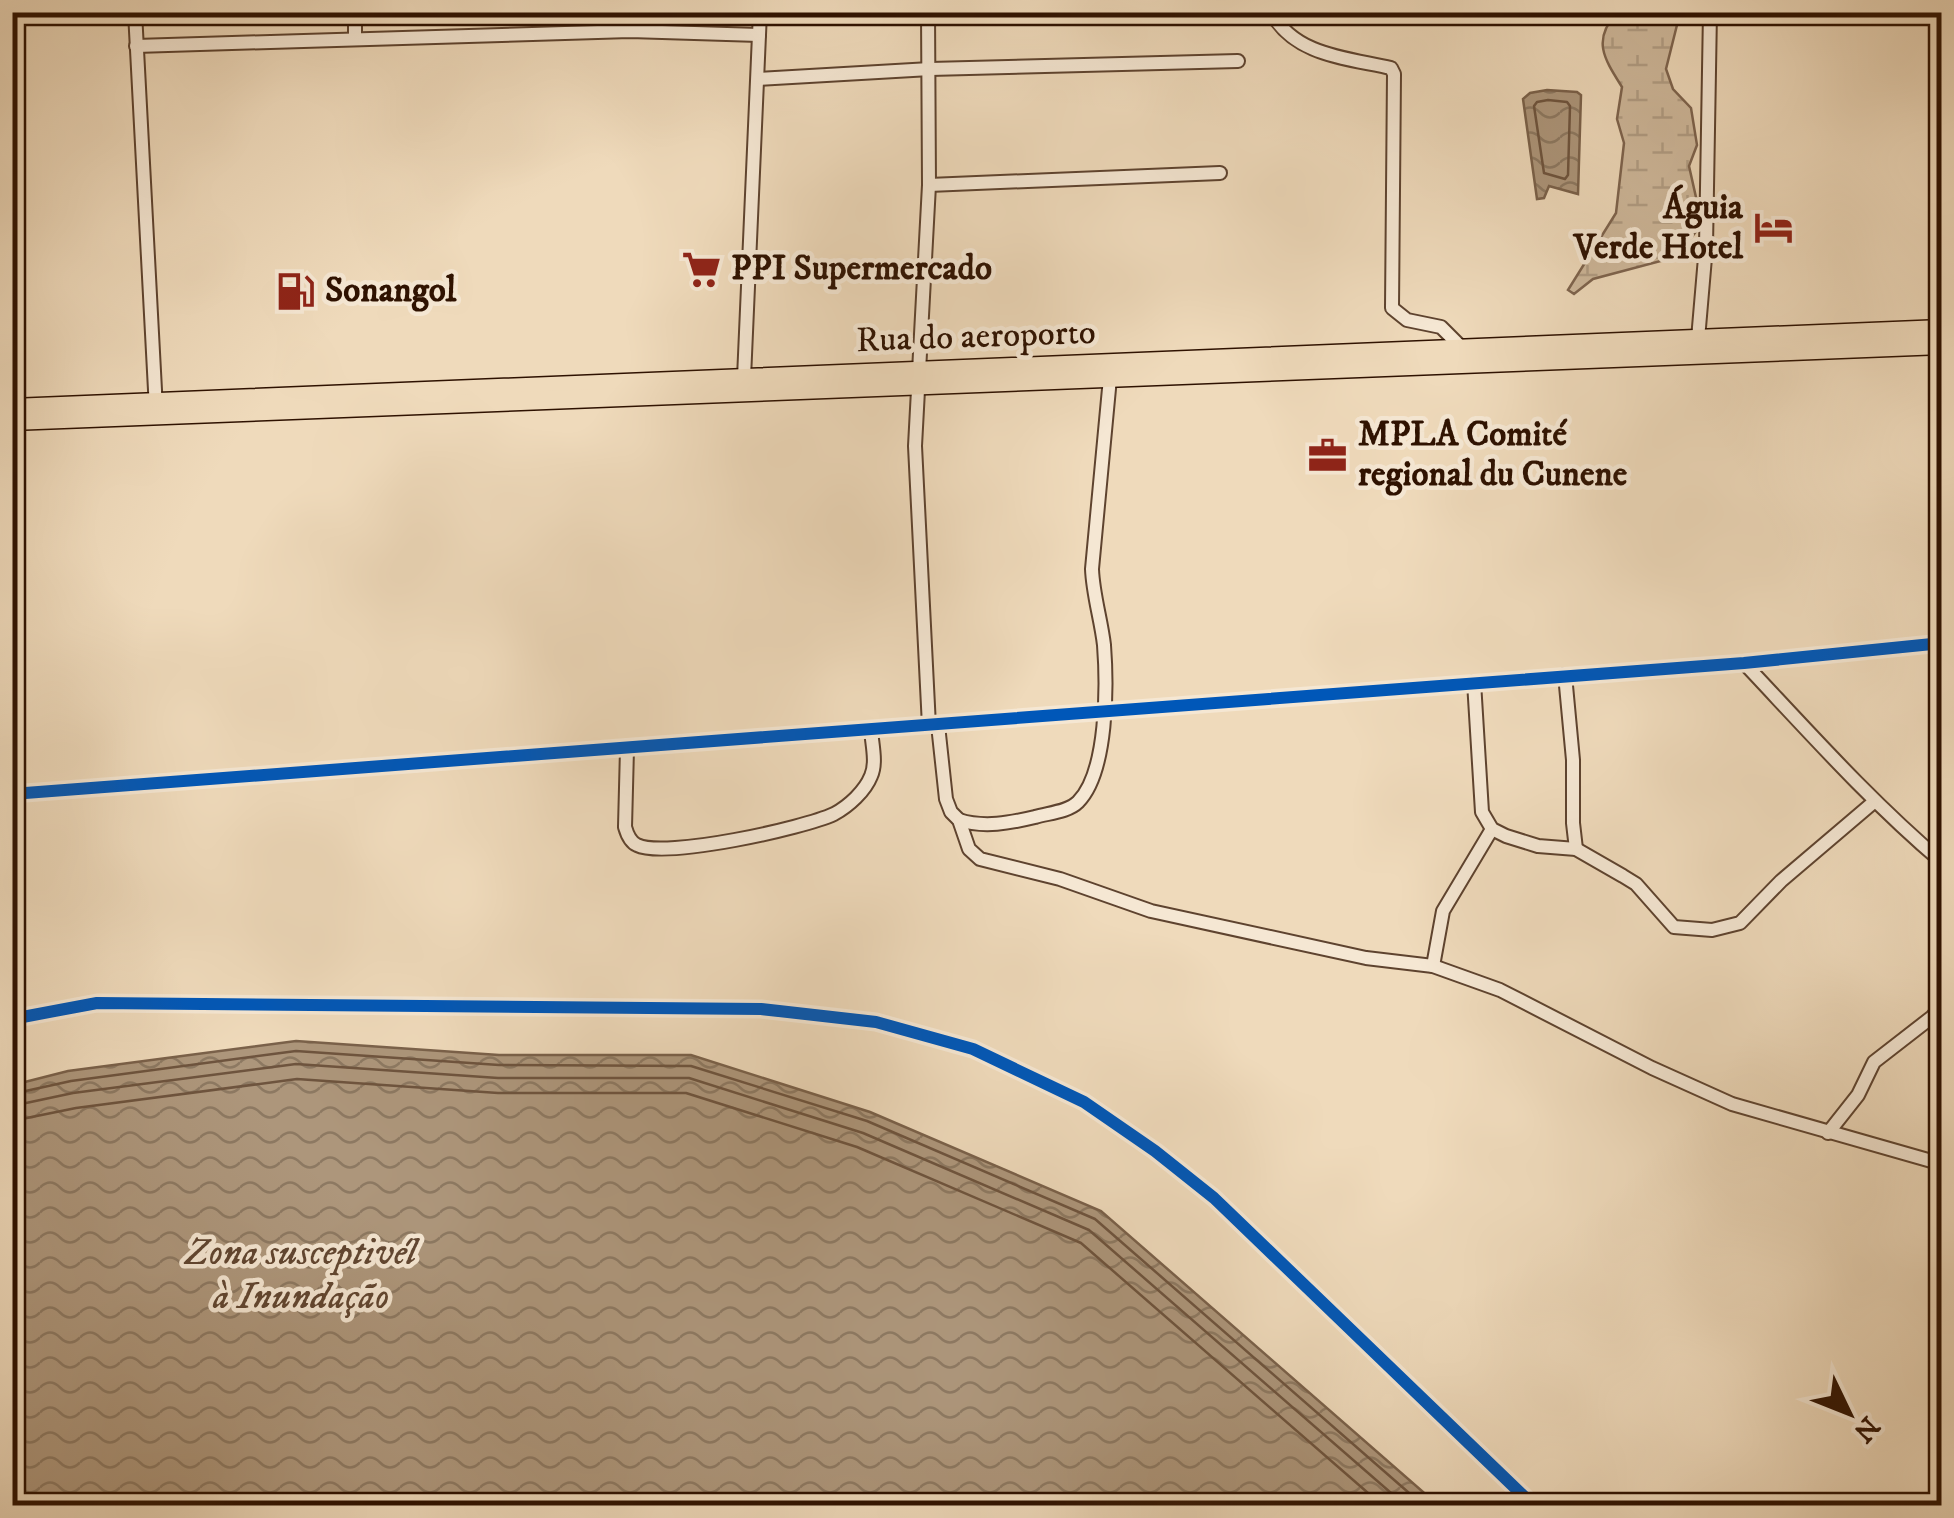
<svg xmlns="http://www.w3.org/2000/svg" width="1954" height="1518" font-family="'IM FELL DW Pica',serif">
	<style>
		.wetland { fill: url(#wetland-marsh); stroke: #7e644e; stroke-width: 2.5 }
		.water { fill: url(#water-waves); stroke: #7a614a; stroke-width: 2.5 }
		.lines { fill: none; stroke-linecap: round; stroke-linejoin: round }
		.shore { stroke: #6e543e; stroke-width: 2.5 }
		.minor-casing { stroke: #5e432f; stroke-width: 16 }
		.major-casing { stroke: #2e1100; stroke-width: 21 }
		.minor { stroke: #f5e7d3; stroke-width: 12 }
		.major { stroke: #efdabb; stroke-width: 18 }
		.cycleway-casing { stroke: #f5e7d3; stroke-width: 19 }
		.cycleway { stroke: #0057b8; stroke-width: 12 }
		.labels { text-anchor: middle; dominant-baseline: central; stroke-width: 9; stroke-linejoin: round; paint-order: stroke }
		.poi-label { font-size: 35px; font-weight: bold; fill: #2e1100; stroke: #f5e7d3; text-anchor: start }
		.street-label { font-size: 35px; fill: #2e1100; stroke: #f5e7d3 }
		.water-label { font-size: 38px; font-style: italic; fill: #614631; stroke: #f5e7d3 }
	</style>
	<defs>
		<pattern id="wetland-marsh" width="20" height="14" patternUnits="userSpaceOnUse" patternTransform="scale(2.5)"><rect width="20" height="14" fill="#ceb89b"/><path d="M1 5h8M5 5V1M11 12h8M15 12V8" fill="none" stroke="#b19d84"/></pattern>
		<pattern id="water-waves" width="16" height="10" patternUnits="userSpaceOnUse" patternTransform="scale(2.5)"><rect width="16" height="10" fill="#ad967b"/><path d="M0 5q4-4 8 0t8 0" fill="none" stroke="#8d7962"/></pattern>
	</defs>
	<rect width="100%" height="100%" fill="#efdabb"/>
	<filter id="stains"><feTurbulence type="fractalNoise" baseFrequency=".002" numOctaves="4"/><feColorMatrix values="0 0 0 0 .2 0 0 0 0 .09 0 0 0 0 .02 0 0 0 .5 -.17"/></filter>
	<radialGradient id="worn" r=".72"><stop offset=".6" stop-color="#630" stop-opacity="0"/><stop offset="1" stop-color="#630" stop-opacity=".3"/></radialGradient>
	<path class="wetland" d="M 1617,13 L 1670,13 L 1677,25 L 1666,69 L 1673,89 L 1691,108 L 1697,145 L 1689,166 L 1702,224 L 1676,257 L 1593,279 L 1574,294 L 1568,290 L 1616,213 L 1624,143 L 1617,119 L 1622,87 C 1605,60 1591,40 1617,13 Z"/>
	<g class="water">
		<polygon points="1547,90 1577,92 1581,95 1578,194 1549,186 1544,198 1537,199 1523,99 1530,93"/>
		<polygon points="296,1041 499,1055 691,1055 870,1112 1101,1211 1438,1505 13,1505 13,1085 68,1071"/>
	</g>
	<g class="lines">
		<g class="shore">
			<polygon points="1548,100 1567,102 1570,106 1568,175 1565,179 1544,173 1534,106 1537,102"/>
			<polyline points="12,1094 71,1081 296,1051 499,1065 691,1066 867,1121 1095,1219 1424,1506"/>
			<polyline points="12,1106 73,1093 296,1064 498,1078 689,1078 863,1133 1089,1230 1406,1506"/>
			<polyline points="12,1121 76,1108 297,1079 498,1093 686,1093 857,1147 1081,1243 1383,1506"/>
		</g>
		<defs>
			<g id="minor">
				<polyline points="135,12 156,409"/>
				<polyline points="629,12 630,31"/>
				<polyline points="928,12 929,185 915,446 929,726"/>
				<path d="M 1271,12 C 1295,56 1347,58 1391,68 L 1394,74 L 1392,308 L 1407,320 L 1441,327 L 1462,348 L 1462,353"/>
				<polyline points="355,39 355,12"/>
				<polyline points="136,46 630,31 759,35"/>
				<polyline points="758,79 930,69 1238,61"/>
				<polyline points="929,185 1220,173"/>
				<polyline points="1698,339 1706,246 1710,12"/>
				<polyline points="744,378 760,12"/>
				<path d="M 1744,663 C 1808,731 1870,801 1942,862"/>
				<polyline points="1565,675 1573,760 1573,823 1576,849"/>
				<polyline points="1474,682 1482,812 1492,829 1506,836 1538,846 1576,849 1623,876 1636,884 1674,927 1712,930 1740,923 1781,881 1875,801"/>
				<polyline points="938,725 946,799 951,812 959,820 969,849 980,859 1060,879 1151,911 1366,958 1433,966 1500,990 1652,1068 1732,1104 1942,1164"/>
				<path d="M 627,749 L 625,827 C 627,834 630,842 637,845 C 665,859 804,828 834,814 C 849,806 865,791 871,776 C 877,763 872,744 871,730"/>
				<polyline points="12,794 1744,663 1942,643"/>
				<path d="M 959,820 C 984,828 1010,823 1035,817 C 1048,813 1068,812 1078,802 C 1108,772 1107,684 1104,645 C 1101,619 1093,595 1092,569 L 1110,378"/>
				<polyline points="1433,966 1443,911 1492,829"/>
				<polyline points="12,1019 97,1003 761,1009 876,1022 973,1049 1084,1102 1155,1151 1214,1198 1534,1506"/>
				<polyline points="1828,1133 1858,1095 1874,1062 1932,1017 1942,1005"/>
			</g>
			<g id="major">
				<polyline points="12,408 1942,329"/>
				<polyline points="12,421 1942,345"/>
			</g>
		</defs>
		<use href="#minor" class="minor-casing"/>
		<use href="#major" class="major-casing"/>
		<use href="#minor" class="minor"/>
		<use href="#major" class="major"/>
		<defs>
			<g id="cycleway">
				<polyline points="12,794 1744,663 1942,643"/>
				<polyline points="12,1019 97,1003 761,1009 876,1022 973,1049 1084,1102 1155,1151 1214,1198 1534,1506"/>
			</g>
		</defs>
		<use href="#cycleway" class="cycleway-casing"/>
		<use href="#cycleway" class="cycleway"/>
	</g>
	<defs>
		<symbol id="hotel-bare" viewBox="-9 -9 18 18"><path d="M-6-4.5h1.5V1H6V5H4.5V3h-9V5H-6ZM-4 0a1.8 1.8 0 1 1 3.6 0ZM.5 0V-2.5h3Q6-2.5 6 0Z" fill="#8f2418" stroke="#f5e7d3" stroke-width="2.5" paint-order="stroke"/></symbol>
		<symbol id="supermarket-bare" viewBox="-9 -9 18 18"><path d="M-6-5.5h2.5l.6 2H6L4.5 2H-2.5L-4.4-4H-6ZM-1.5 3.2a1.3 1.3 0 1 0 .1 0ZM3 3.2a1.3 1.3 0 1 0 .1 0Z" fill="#8f2418" stroke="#f5e7d3" stroke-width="2.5" paint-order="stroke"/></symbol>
		<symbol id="fuel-bare" viewBox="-9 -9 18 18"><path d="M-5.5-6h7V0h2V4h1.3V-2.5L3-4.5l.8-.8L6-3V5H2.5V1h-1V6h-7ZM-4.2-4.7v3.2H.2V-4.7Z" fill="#8f2418" stroke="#f5e7d3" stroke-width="2.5" paint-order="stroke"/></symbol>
		<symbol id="office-bare" viewBox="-9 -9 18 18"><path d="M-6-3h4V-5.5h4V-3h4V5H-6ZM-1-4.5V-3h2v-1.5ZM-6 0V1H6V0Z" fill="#8f2418" stroke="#f5e7d3" stroke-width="2.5" paint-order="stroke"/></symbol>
	</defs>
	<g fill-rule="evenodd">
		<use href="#hotel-bare" x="1746" y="200" width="55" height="55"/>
		<use href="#supermarket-bare" x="674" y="242" width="55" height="55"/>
		<use href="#fuel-bare" x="268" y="264" width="55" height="55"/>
		<use href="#office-bare" x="1300" y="428" width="55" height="55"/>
	</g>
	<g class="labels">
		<g class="poi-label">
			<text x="1743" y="208" text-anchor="end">Águia<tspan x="1743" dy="40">Verde Hotel</tspan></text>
			<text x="731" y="269">PPI Supermercado</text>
			<text x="325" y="291">Sonangol</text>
			<text x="1358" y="435">MPLA Comité<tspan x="1358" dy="40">regional du Cunene</tspan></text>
		</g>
		<g class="street-label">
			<text transform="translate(976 337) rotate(-2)">Rua do aeroporto</text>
		</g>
		<g class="water-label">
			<text x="301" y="1253">Zona susceptivél<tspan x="301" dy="44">à Inundação</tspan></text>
		</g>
	</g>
	<rect width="1954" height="1518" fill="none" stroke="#efdabb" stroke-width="50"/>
	<rect x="15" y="15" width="1924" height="1488" fill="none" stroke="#2e1100" stroke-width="5"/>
	<rect x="25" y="25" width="1904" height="1468" fill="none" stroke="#2e1100" stroke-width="2.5"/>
	<g transform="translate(1849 1413) rotate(133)" stroke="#f5e7d3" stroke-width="8" paint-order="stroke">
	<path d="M0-8L18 38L0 25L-18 38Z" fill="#2e1100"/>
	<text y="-15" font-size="28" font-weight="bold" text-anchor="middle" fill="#2e1100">N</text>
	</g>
	<rect width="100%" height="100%" filter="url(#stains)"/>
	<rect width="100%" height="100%" fill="url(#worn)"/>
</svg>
